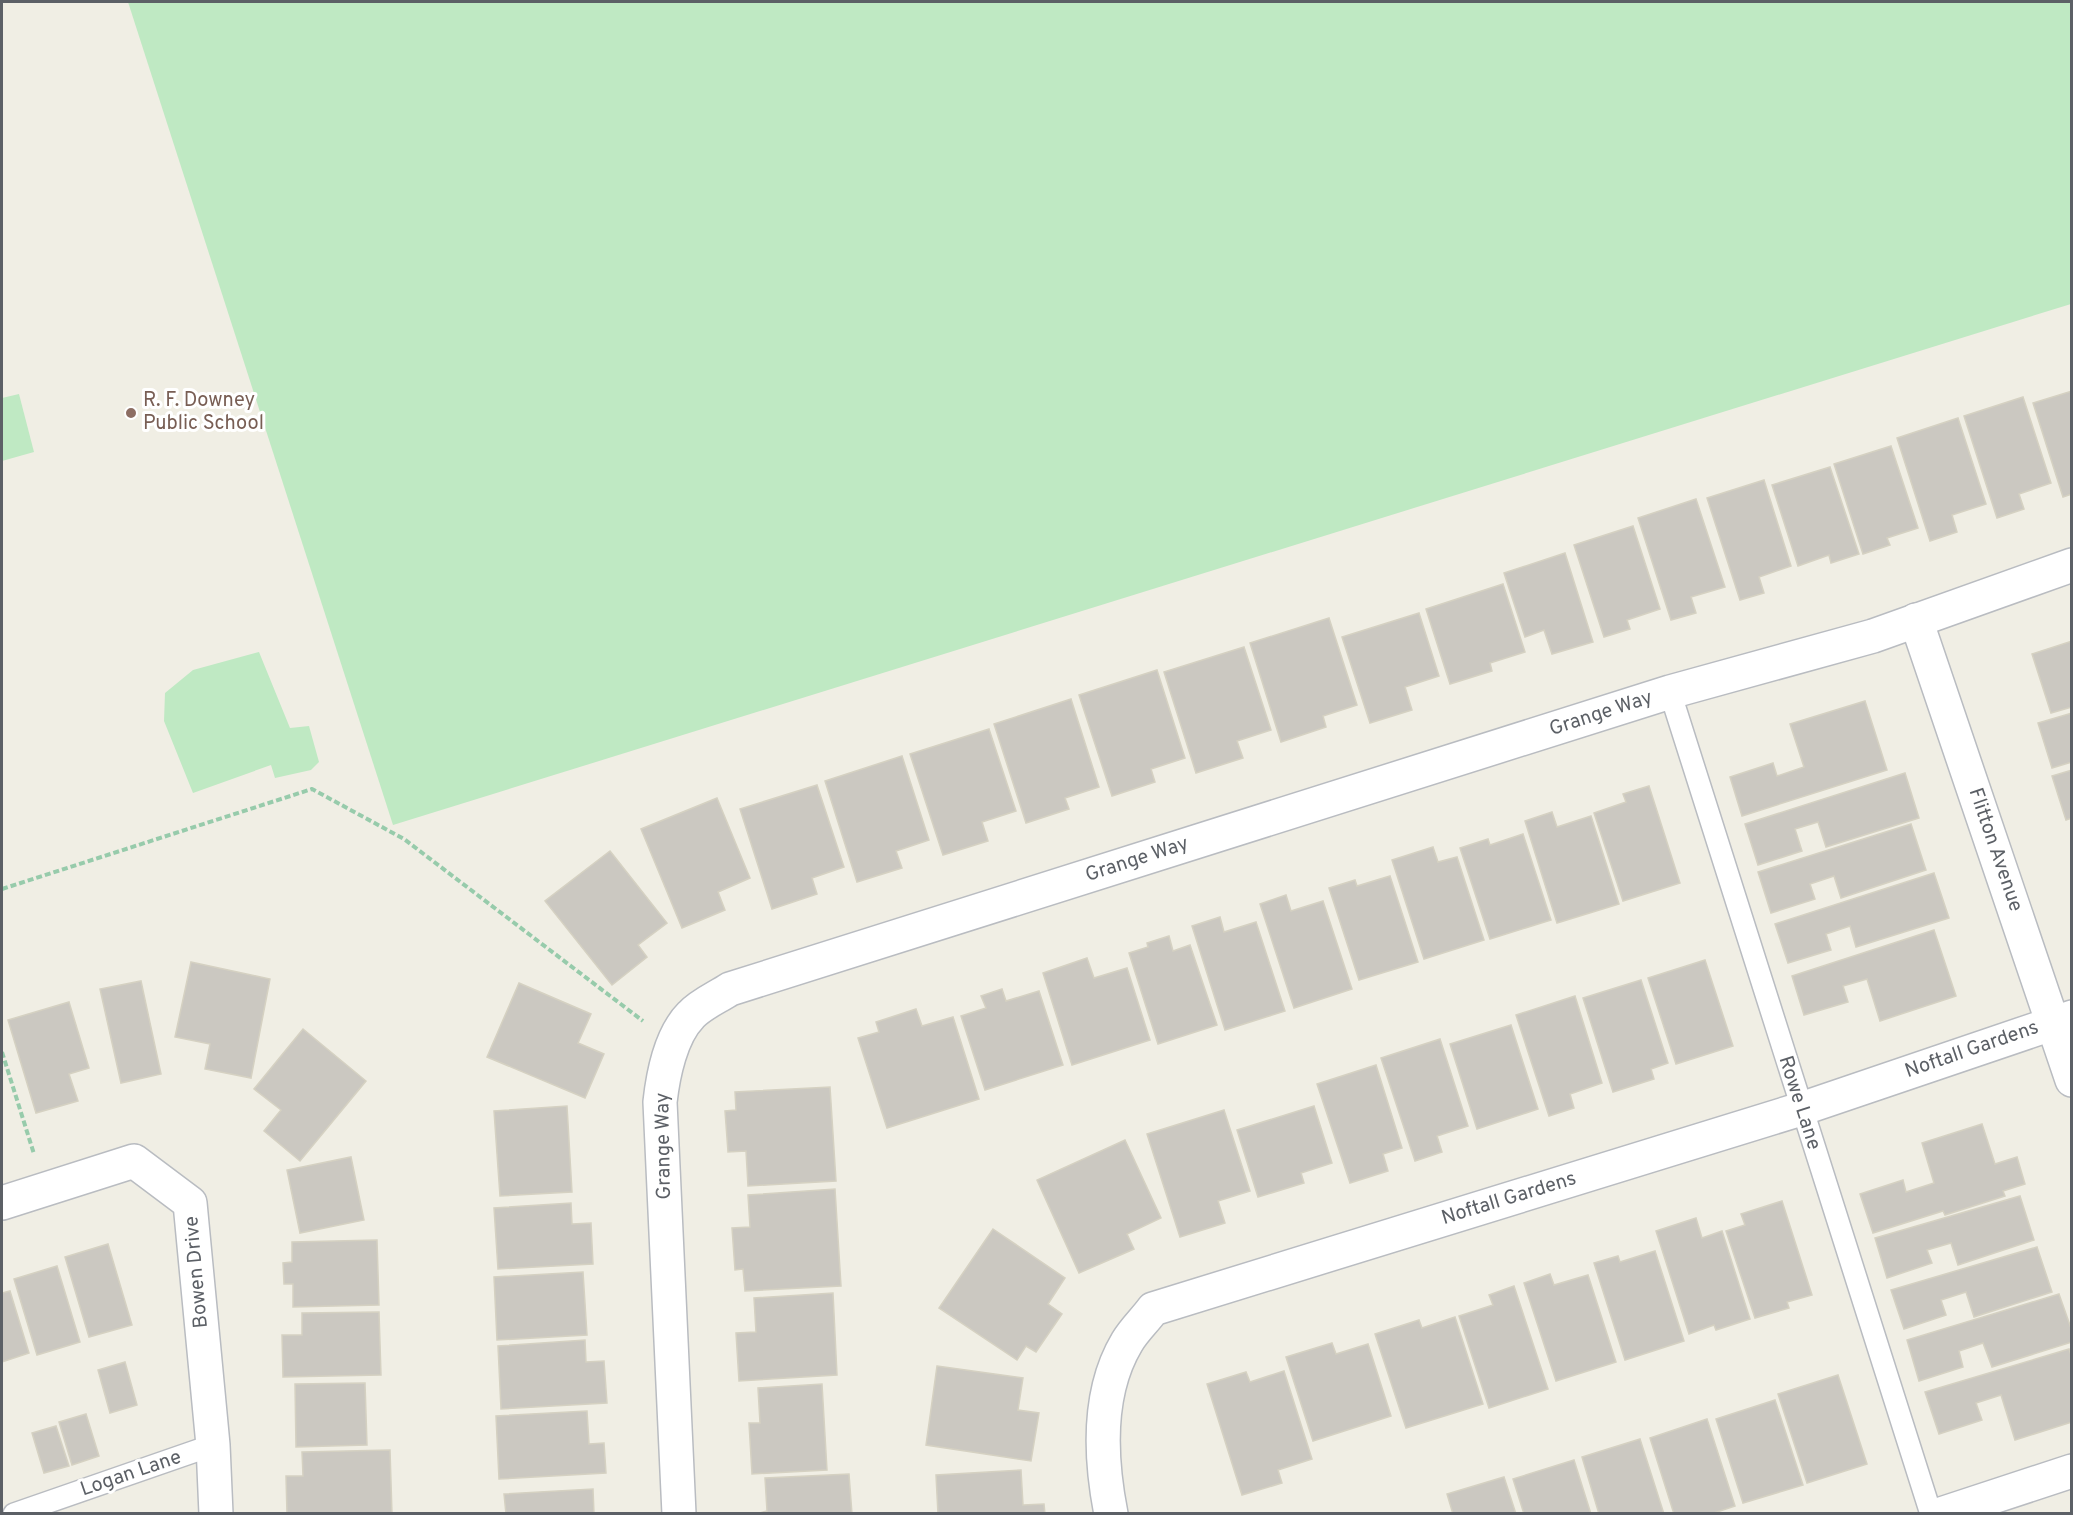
<svg xmlns="http://www.w3.org/2000/svg" width="2073" height="1515" font-family="Overpass,sans-serif">
	<style>
		.green { fill: #bfe9c3 }
		.building { fill: #cbc8c1; stroke: #d5d1c2; stroke-width: 1.5 }
		.lines { fill: none; stroke-linecap: round; stroke-linejoin: round }
		.lane-casing { stroke: #b9bcc1; stroke-width: 24 }
		.street-casing { stroke: #b9bcc1; stroke-width: 36 }
		.path { stroke: #97cbab; stroke-width: 4; stroke-dasharray: 6 3; stroke-linecap: butt }
		.lane { stroke: #fff; stroke-width: 21 }
		.street { stroke: #fff; stroke-width: 33 }
		.education-dot { fill: #8d6e63; stroke: #fff; stroke-width: 2 }
		.labels { text-anchor: middle; dominant-baseline: central; stroke-width: 6; stroke-linejoin: round; paint-order: stroke }
		.education-label { font-size: 20px; fill: #785e54; stroke: #fff; text-anchor: start }
		.street-label { font-size: 20px; fill: #5c6066; stroke: #fff }
	</style>
	<rect width="100%" height="100%" fill="#f0eee4"/>
	<g class="green">
		<polygon points="128,2 2071,2 2071,304 393,825"/>
		<polygon points="19,394 34,452 2,461 2,398"/>
		<polygon points="259,652 290,728 309,726 319,762 311,770 275,778 271,765 193,793 164,721 165,693 193,670"/>
	</g>
	<g class="building">
		<polygon points="2072,391 2072,494 2063,497 2033,403"/>
		<polygon points="2023,397 2051,483 2019,494 2024,509 1997,518 1964,416"/>
		<polygon points="1958,418 1986,504 1952,515 1957,532 1930,541 1897,438"/>
		<polygon points="1891,446 1918,528 1887,538 1890,545 1863,554 1834,464"/>
		<polygon points="1830,467 1859,554 1831,563 1829,555 1798,566 1772,485"/>
		<polygon points="1764,480 1791,566 1759,577 1764,593 1740,600 1707,498"/>
		<polygon points="1696,499 1725,587 1691,597 1696,613 1671,620 1638,518"/>
		<polygon points="1633,526 1660,609 1627,620 1630,629 1604,637 1574,545"/>
		<polygon points="1565,553 1593,642 1552,654 1544,630 1525,637 1504,573"/>
		<polygon points="1503,584 1525,652 1490,663 1492,671 1450,684 1426,609"/>
		<polygon points="1419,613 1439,676 1405,687 1412,710 1370,723 1342,637"/>
		<polygon points="1329,618 1357,705 1323,716 1326,727 1281,742 1250,643"/>
		<polygon points="2072,641 2072,707 2051,713 2032,654"/>
		<polygon points="1244,647 1271,730 1237,741 1243,758 1196,773 1164,672"/>
		<polygon points="1157,670 1185,758 1151,769 1155,782 1112,796 1079,695"/>
		<polygon points="1071,699 1099,787 1065,798 1069,809 1026,823 994,724"/>
		<polygon points="1865,701 1887,770 1742,816 1730,777 1773,763 1777,776 1804,767 1790,724"/>
		<polygon points="2072,713 2072,762 2052,768 2038,723"/>
		<polygon points="989,729 1016,811 982,822 988,841 943,855 910,754"/>
		<polygon points="902,756 929,840 896,851 902,868 857,882 825,781"/>
		<polygon points="2072,770 2072,818 2066,820 2052,776"/>
		<polygon points="1905,773 1919,818 1826,847 1818,822 1795,829 1802,851 1758,865 1745,824"/>
		<polygon points="817,785 844,867 812,878 817,894 772,909 740,809"/>
		<polygon points="1649,786 1680,883 1623,901 1594,813 1626,802 1623,794"/>
		<polygon points="717,798 750,878 718,892 725,910 682,928 641,829"/>
		<polygon points="1552,812 1557,827 1591,816 1619,904 1557,923 1525,821"/>
		<polygon points="1911,824 1926,870 1841,898 1834,876 1810,884 1815,899 1771,913 1758,872"/>
		<polygon points="1523,834 1551,920 1490,939 1460,848 1488,839 1490,845"/>
		<polygon points="1433,847 1438,862 1457,857 1484,940 1424,959 1392,860"/>
		<polygon points="610,851 667,923 638,945 647,957 612,985 545,901"/>
		<polygon points="1934,873 1949,918 1856,947 1850,926 1826,934 1831,950 1788,963 1775,924"/>
		<polygon points="1390,876 1418,962 1359,980 1329,888 1355,880 1357,886"/>
		<polygon points="1286,895 1291,911 1323,901 1352,989 1294,1008 1260,904"/>
		<polygon points="1220,917 1224,932 1256,922 1285,1011 1225,1030 1192,926"/>
		<polygon points="1934,930 1956,996 1880,1021 1867,979 1843,986 1848,1002 1804,1015 1792,976"/>
		<polygon points="1169,936 1173,951 1190,945 1217,1025 1158,1044 1129,953 1148,947 1147,943"/>
		<polygon points="1087,958 1094,978 1127,968 1150,1040 1072,1065 1043,973"/>
		<polygon points="1705,960 1733,1046 1676,1064 1648,978"/>
		<polygon points="191,962 270,979 251,1078 205,1069 210,1044 175,1037"/>
		<polygon points="1641,980 1668,1063 1651,1069 1654,1079 1613,1092 1583,998"/>
		<polygon points="141,981 161,1074 121,1083 100,989"/>
		<polygon points="519,983 591,1014 578,1043 604,1054 585,1098 487,1057"/>
		<polygon points="1002,989 1006,1001 1039,991 1063,1065 985,1090 961,1016 986,1008 981,996"/>
		<polygon points="1575,996 1602,1083 1570,1094 1574,1108 1549,1116 1516,1015"/>
		<polygon points="69,1002 89,1068 69,1074 78,1101 36,1113 8,1020"/>
		<polygon points="916,1009 922,1026 953,1017 979,1099 887,1128 858,1038 879,1032 876,1022"/>
		<polygon points="1511,1025 1538,1109 1477,1129 1450,1044"/>
		<polygon points="303,1029 366,1081 300,1161 264,1131 281,1110 254,1089"/>
		<polygon points="1440,1039 1468,1126 1437,1136 1442,1152 1415,1161 1381,1058"/>
		<polygon points="1376,1065 1402,1148 1383,1154 1388,1171 1350,1183 1317,1084"/>
		<polygon points="830,1087 836,1181 748,1186 746,1151 728,1152 725,1111 736,1110 735,1092"/>
		<polygon points="567,1106 572,1192 500,1196 494,1111"/>
		<polygon points="1314,1106 1332,1163 1301,1173 1304,1183 1258,1197 1237,1130"/>
		<polygon points="1224,1110 1250,1191 1218,1201 1225,1223 1180,1237 1147,1134"/>
		<polygon points="1982,1124 1995,1164 2017,1157 2025,1184 2003,1191 2005,1196 1945,1215 1943,1211 1873,1233 1860,1194 1903,1180 1906,1192 1934,1183 1922,1143"/>
		<polygon points="1125,1140 1161,1218 1127,1234 1134,1249 1079,1273 1037,1180"/>
		<polygon points="351,1157 364,1220 300,1233 287,1170"/>
		<polygon points="835,1189 841,1286 745,1291 743,1269 735,1270 732,1228 750,1227 748,1195"/>
		<polygon points="2020,1196 2034,1240 1958,1265 1951,1243 1927,1250 1932,1263 1887,1278 1875,1238"/>
		<polygon points="1782,1201 1812,1295 1787,1302 1789,1308 1755,1318 1726,1231 1745,1225 1741,1214"/>
		<polygon points="571,1203 572,1224 591,1223 593,1264 498,1269 494,1208"/>
		<polygon points="1696,1218 1702,1238 1722,1231 1750,1319 1716,1330 1714,1325 1689,1334 1656,1231"/>
		<polygon points="993,1229 1065,1278 1048,1304 1062,1314 1036,1352 1026,1346 1017,1360 939,1308"/>
		<polygon points="377,1240 379,1305 293,1307 293,1284 284,1284 283,1263 292,1262 292,1242"/>
		<polygon points="108,1244 132,1325 89,1337 65,1257"/>
		<polygon points="2037,1247 2052,1292 1974,1317 1966,1292 1941,1300 1946,1315 1904,1329 1891,1290"/>
		<polygon points="1655,1251 1684,1341 1625,1360 1594,1263 1618,1256 1620,1262"/>
		<polygon points="57,1266 80,1342 37,1355 14,1279"/>
		<polygon points="583,1272 587,1335 497,1340 494,1277"/>
		<polygon points="1550,1274 1554,1285 1588,1275 1616,1362 1556,1381 1524,1283"/>
		<polygon points="1514,1286 1548,1389 1489,1408 1459,1316 1493,1305 1489,1295"/>
		<polygon points="10,1291 29,1353 2,1362 2,1293"/>
		<polygon points="833,1293 837,1375 739,1381 736,1333 756,1332 754,1298"/>
		<polygon points="2059,1294 2072,1331 2072,1342 1992,1367 1983,1343 1959,1351 1963,1367 1919,1381 1907,1340"/>
		<polygon points="379,1312 381,1375 283,1377 282,1335 302,1335 302,1313"/>
		<polygon points="1455,1317 1483,1404 1406,1428 1375,1334 1419,1320 1422,1328"/>
		<polygon points="585,1340 586,1362 604,1361 607,1403 501,1409 498,1346"/>
		<polygon points="1332,1343 1336,1354 1368,1344 1391,1416 1313,1441 1286,1357"/>
		<polygon points="2069,1349 2072,1358 2072,1422 2015,1440 2001,1395 1976,1403 1982,1420 1939,1434 1925,1392"/>
		<polygon points="125,1362 137,1405 110,1413 98,1370"/>
		<polygon points="937,1366 1023,1378 1018,1410 1039,1413 1031,1461 926,1445"/>
		<polygon points="1284,1371 1312,1459 1278,1470 1282,1483 1242,1495 1207,1384 1246,1372 1250,1382"/>
		<polygon points="1838,1375 1867,1464 1807,1483 1778,1394"/>
		<polygon points="365,1383 367,1445 296,1447 295,1384"/>
		<polygon points="822,1384 827,1470 752,1474 749,1423 760,1423 758,1388"/>
		<polygon points="1775,1400 1803,1485 1743,1503 1716,1419"/>
		<polygon points="587,1411 589,1444 604,1443 606,1473 499,1479 496,1416"/>
		<polygon points="86,1414 99,1456 72,1465 59,1422"/>
		<polygon points="1707,1419 1735,1506 1711,1514 1674,1514 1650,1438"/>
		<polygon points="56,1426 69,1466 44,1473 32,1433"/>
		<polygon points="1640,1439 1664,1514 1599,1514 1582,1457"/>
		<polygon points="390,1450 392,1514 287,1514 286,1476 303,1476 302,1452"/>
		<polygon points="1574,1460 1591,1514 1524,1514 1513,1479"/>
		<polygon points="1021,1470 1023,1505 1044,1504 1045,1514 938,1514 936,1475"/>
		<polygon points="849,1474 852,1514 756,1514 767,1511 765,1478"/>
		<polygon points="1504,1477 1516,1514 1453,1514 1447,1494"/>
		<polygon points="593,1489 594,1514 506,1514 504,1494"/>
	</g>
	<g class="lines">
		<defs>
			<g id="lane">
				<polyline points="1670,692 1931,1514"/>
				<polyline points="14,1514 213,1445"/>
			</g>
			<g id="street">
				<polyline points="1916,620 2072,1080"/>
				<polyline points="2,1203 134,1161 190,1203 213,1445 216,1514"/>
				<path d="M 679,1514 L 660,1102 C 663,1075 671,1035 691,1015 C 701,1004 718,997 730,989 L 1670,692 L 1873,636 L 2072,565"/>
				<path d="M 1111,1514 C 1100,1458 1097,1392 1127,1342 C 1134,1330 1145,1320 1153,1309 L 1801,1109 L 2072,1017"/>
				<polyline points="1941,1514 2072,1471"/>
			</g>
		</defs>
		<use href="#lane" class="lane-casing"/>
		<use href="#street" class="street-casing"/>
		<g class="path">
			<polyline points="2,889 312,789 404,839 643,1021"/>
			<polyline points="2,1052 34,1154"/>
		</g>
		<use href="#lane" class="lane"/>
		<use href="#street" class="street"/>
	</g>
	<circle class="education-dot" cx="131" cy="413" r="6"/>
	<g class="labels">
		<g class="education-label">
			<text x="143" y="401">R. F. Downey<tspan x="143" dy="23">Public School</tspan></text>
		</g>
		<g class="street-label">
			<text transform="translate(1601 714) rotate(-18)">Grange Way</text>
			<text transform="translate(1995 850) rotate(71)">Flitton Avenue</text>
			<text transform="translate(1137 860) rotate(-18)">Grange Way</text>
			<text transform="translate(1972 1050) rotate(-19)">Noftall Gardens</text>
			<text transform="translate(1799 1103) rotate(72)">Rowe Lane</text>
			<text transform="translate(664 1146) rotate(-91)">Grange Way</text>
			<text transform="translate(1509 1199) rotate(-17)">Noftall Gardens</text>
			<text transform="translate(197 1272) rotate(-95)">Bowen Drive</text>
			<text transform="translate(131 1474) rotate(-19)">Logan Lane</text>
		</g>
	</g>
	<rect width="2073" height="1515" fill="none" stroke="#5c6066" stroke-width="6"/>
</svg>
